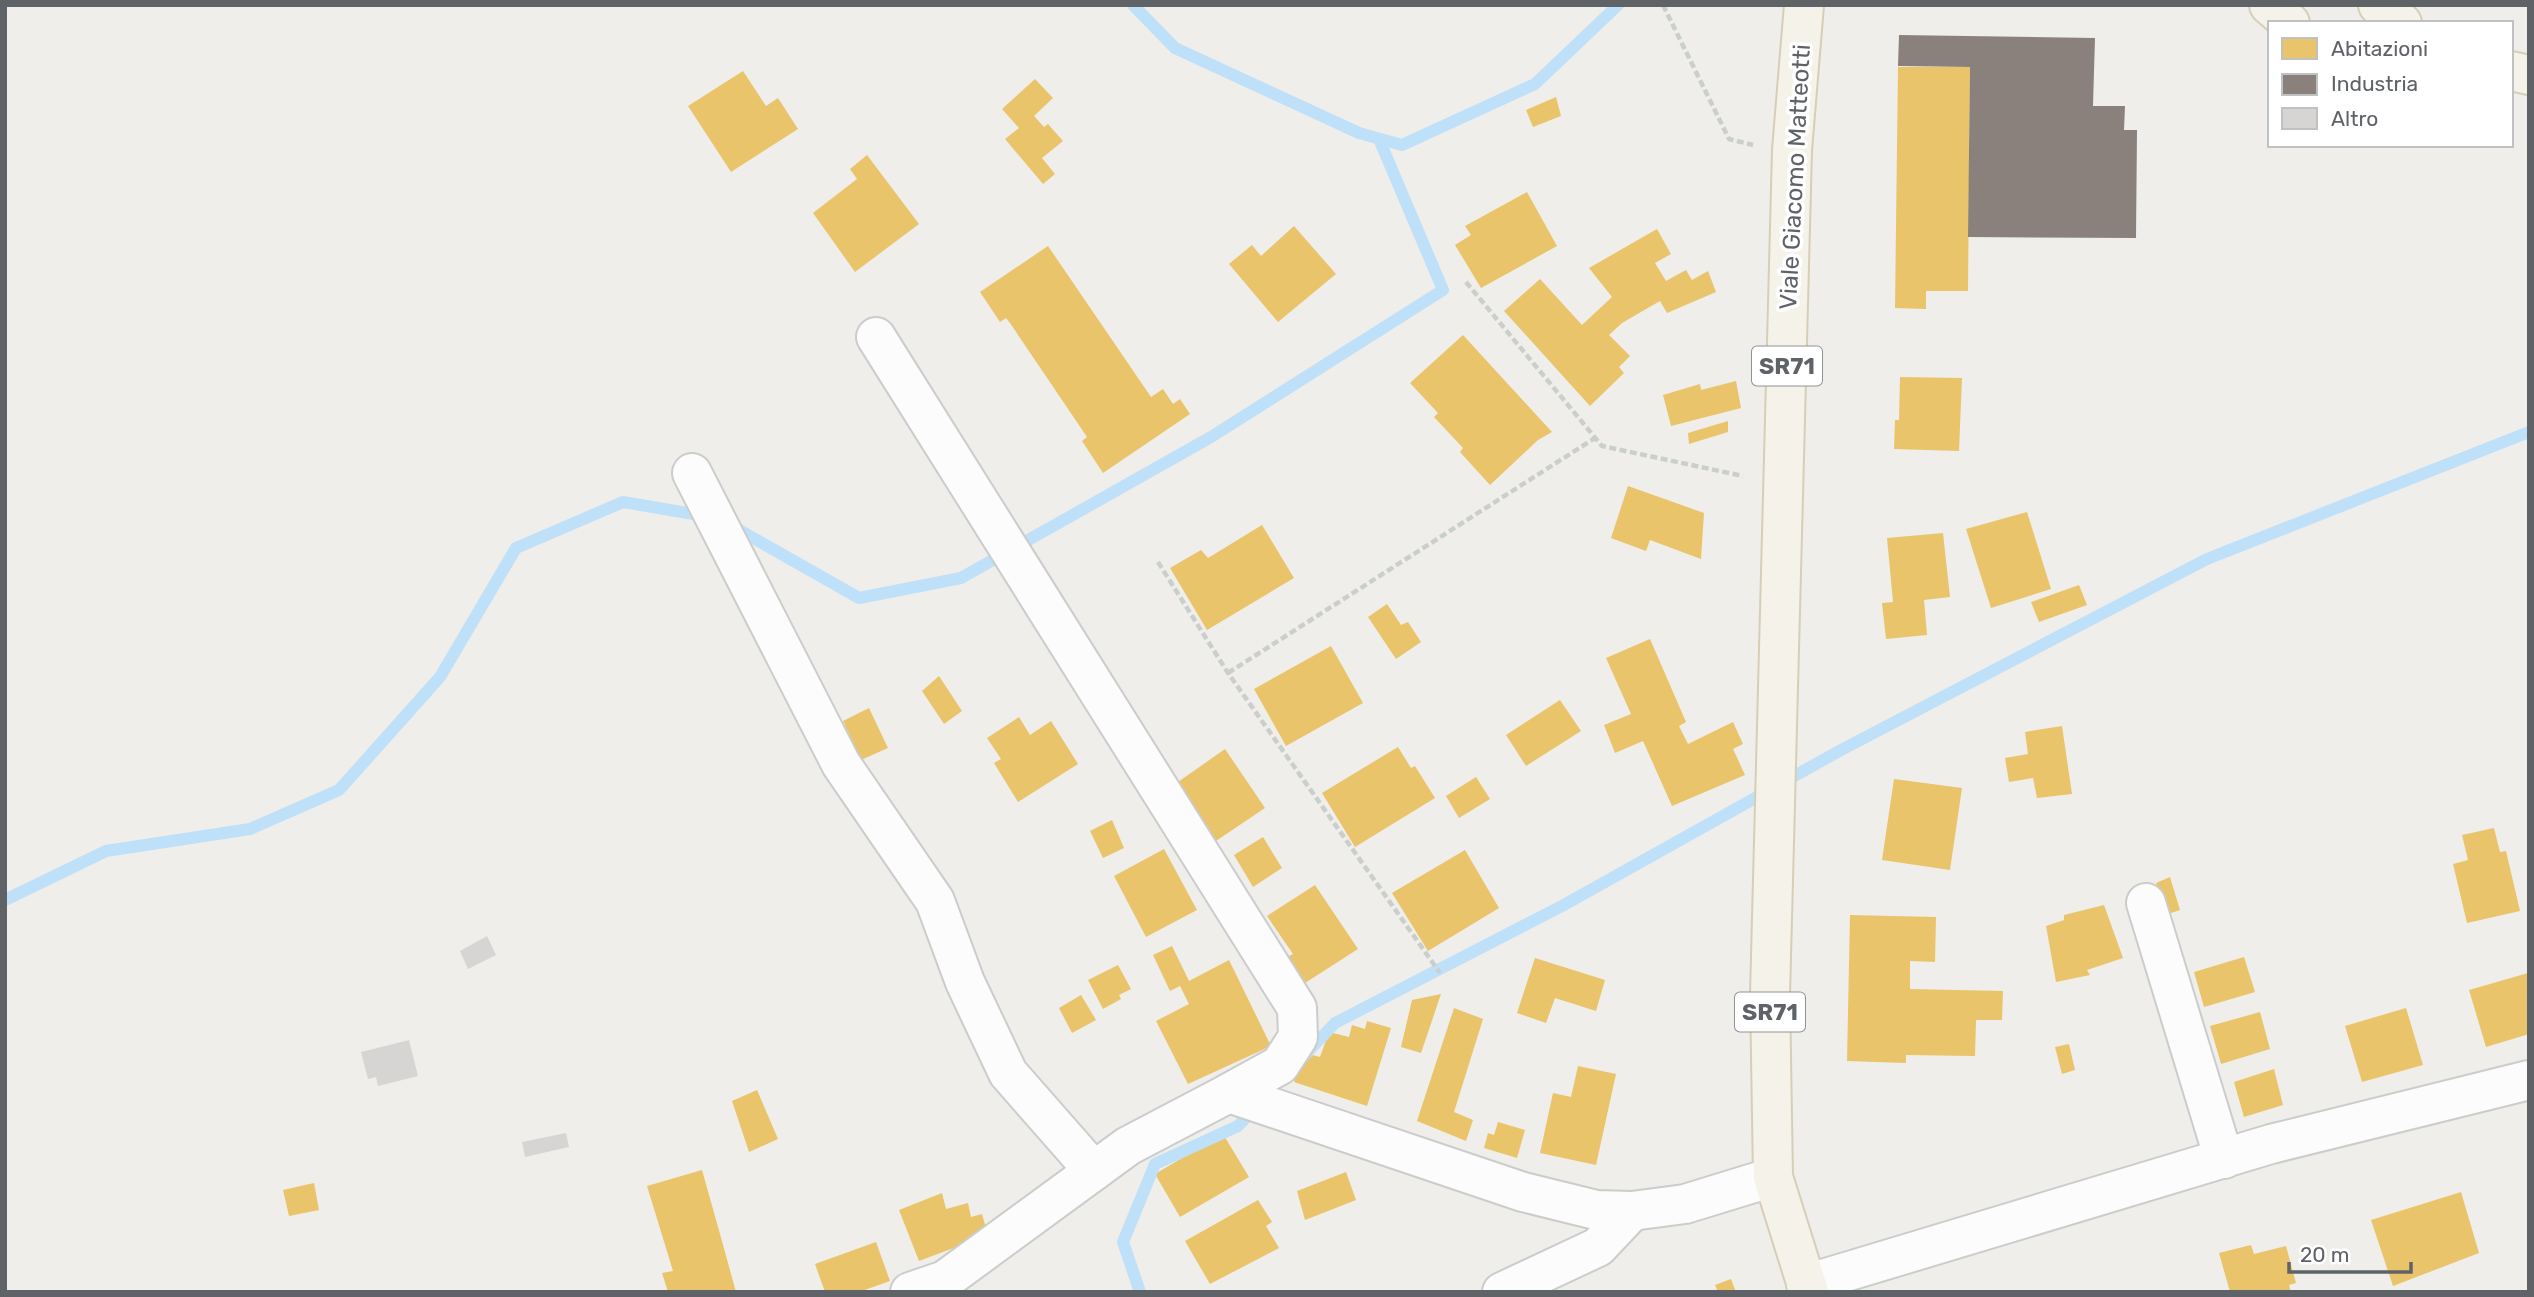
<svg xmlns="http://www.w3.org/2000/svg" width="2534" height="1297" font-family="Rubik,sans-serif">
	<style>
		.homes { fill: #e9c46a }
		.industry { fill: #8a817c }
		.lines { fill: none; stroke-linecap: round; stroke-linejoin: round }
		.stream { stroke: #bfe0f9; stroke-width: 12 }
		.building { fill: #d6d5d3 }
		.minor-casing { stroke: #cbcccc; stroke-width: 42 }
		.major-casing { stroke: #d7ceb8; stroke-width: 42 }
		.path { stroke: #cacfcc; stroke-width: 4.5; stroke-dasharray: 7 3.5; stroke-linecap: butt }
		.minor { stroke: #fdfcfc; stroke-width: 38 }
		.major { stroke: #f4f2e9; stroke-width: 38 }
		.labels { text-anchor: middle; dominant-baseline: central; stroke-width: 7; stroke-linejoin: round; paint-order: stroke }
		.shield { fill: #fff; stroke: #8f9295; stroke-width: 2 }
		.shield-label { font-size: 23px; font-weight: bold; fill: #5f6368 }
		.street-label { font-size: 24px; fill: #5f6368; stroke: #fff }
	</style>
	<rect width="100%" height="100%" fill="#efeeea"/>
	<g class="homes">
		<polygon points="1898,67 1970,67 1968,291 1926,291 1926,309 1895,308"/>
		<polygon points="743,71 766,106 778,98 798,129 731,172 688,106"/>
		<polygon points="1035,79 1053,98 1034,116 1044,127 1048,124 1063,141 1042,158 1055,174 1043,184 1005,139 1019,128 1002,109"/>
		<polygon points="1556,97 1561,116 1533,127 1526,110"/>
		<polygon points="867,155 919,224 855,272 813,213 857,179 850,169"/>
		<polygon points="1527,192 1557,246 1481,288 1455,245 1471,235 1465,226"/>
		<polygon points="1294,226 1336,274 1278,322 1229,264 1252,245 1261,256"/>
		<polygon points="1657,229 1671,254 1655,263 1666,281 1686,270 1692,280 1708,271 1716,292 1667,313 1660,301 1622,323 1609,335 1630,356 1619,367 1624,373 1590,406 1504,311 1540,279 1582,325 1612,297 1589,268"/>
		<polygon points="1048,246 1151,397 1163,389 1173,404 1180,399 1190,414 1103,473 1082,441 1087,437 1010,323 1006,318 1000,322 980,292"/>
		<polygon points="1463,335 1552,432 1538,440 1490,485 1460,452 1463,448 1434,417 1438,413 1410,383"/>
		<polygon points="1900,377 1962,378 1959,451 1894,449 1895,420 1899,420"/>
		<polygon points="1736,381 1741,408 1671,426 1663,395 1700,384 1701,390"/>
		<polygon points="1728,421 1728,432 1689,444 1688,433"/>
		<polygon points="1628,486 1704,513 1701,559 1650,540 1646,551 1611,538"/>
		<polygon points="2027,512 2051,589 1991,608 1966,529"/>
		<polygon points="1262,525 1294,578 1207,630 1170,568 1201,550 1208,558"/>
		<polygon points="1943,533 1950,597 1924,600 1927,635 1886,639 1882,603 1893,602 1887,538"/>
		<polygon points="2079,585 2087,605 2039,622 2031,602"/>
		<polygon points="1387,604 1401,625 1408,622 1421,642 1396,659 1368,617"/>
		<polygon points="1650,639 1686,722 1679,726 1688,744 1733,722 1743,744 1733,749 1745,775 1672,806 1643,741 1615,753 1604,725 1631,714 1606,658"/>
		<polygon points="1331,646 1363,703 1286,746 1254,689"/>
		<polygon points="939,676 962,711 944,724 922,691"/>
		<polygon points="1560,700 1581,731 1526,766 1506,735"/>
		<polygon points="869,708 888,748 861,760 843,721"/>
		<polygon points="1019,717 1030,735 1051,721 1078,764 1018,802 994,763 1001,759 987,738"/>
		<polygon points="2062,726 2072,794 2037,798 2033,778 2009,782 2005,758 2028,754 2025,732"/>
		<polygon points="1398,747 1411,768 1415,766 1435,798 1355,847 1322,793"/>
		<polygon points="1225,749 1265,808 1207,847 1168,789"/>
		<polygon points="1476,777 1490,799 1459,818 1446,796"/>
		<polygon points="1894,779 1962,788 1950,870 1882,860"/>
		<polygon points="1112,820 1124,848 1103,858 1090,831"/>
		<polygon points="2494,828 2500,852 2506,851 2520,911 2467,923 2453,864 2468,860 2462,835"/>
		<polygon points="1263,837 1282,868 1253,887 1234,855"/>
		<polygon points="1164,849 1197,910 1146,937 1114,876"/>
		<polygon points="1465,850 1499,908 1428,951 1392,893"/>
		<polygon points="2170,877 2180,910 2165,915 2156,883"/>
		<polygon points="1315,885 1358,949 1305,983 1287,957 1293,954 1267,916"/>
		<polygon points="2104,905 2123,958 2087,970 2090,975 2056,982 2046,926 2064,920 2064,915"/>
		<polygon points="1850,915 1936,917 1935,962 1910,961 1910,989 2003,991 2002,1020 1976,1020 1975,1056 1906,1055 1906,1063 1847,1061"/>
		<polygon points="1172,946 1189,981 1229,960 1271,1046 1188,1084 1156,1021 1189,1004 1180,986 1170,991 1153,955"/>
		<polygon points="2244,957 2255,992 2204,1007 2194,972"/>
		<polygon points="1535,958 1605,980 1596,1011 1555,998 1546,1023 1517,1013"/>
		<polygon points="1118,965 1131,989 1119,995 1121,999 1103,1009 1088,980"/>
		<polygon points="2528,973 2529,1034 2486,1047 2469,990"/>
		<polygon points="1441,994 1421,1053 1401,1047 1412,1000"/>
		<polygon points="1081,995 1096,1020 1072,1033 1059,1008"/>
		<polygon points="1454,1008 1483,1019 1454,1112 1473,1120 1466,1141 1417,1121"/>
		<polygon points="2406,1008 2423,1065 2362,1082 2345,1026"/>
		<polygon points="2260,1012 2270,1049 2221,1064 2210,1026"/>
		<polygon points="1367,1021 1391,1028 1367,1106 1294,1082 1301,1052 1320,1057 1329,1032 1349,1037 1352,1025 1365,1029"/>
		<polygon points="2069,1044 2075,1070 2062,1074 2055,1047"/>
		<polygon points="1578,1066 1616,1074 1596,1165 1540,1153 1553,1093 1571,1097"/>
		<polygon points="2274,1069 2283,1105 2244,1117 2234,1082"/>
		<polygon points="757,1090 778,1139 749,1152 732,1101"/>
		<polygon points="1498,1122 1525,1130 1517,1158 1484,1148 1488,1133 1494,1135"/>
		<polygon points="1223,1134 1249,1177 1180,1217 1155,1174"/>
		<polygon points="702,1170 720,1234 736,1292 668,1292 662,1273 673,1271 647,1186"/>
		<polygon points="1346,1172 1356,1200 1305,1220 1297,1191"/>
		<polygon points="314,1183 319,1210 289,1216 283,1190"/>
		<polygon points="2461,1192 2479,1253 2393,1286 2371,1220"/>
		<polygon points="942,1193 946,1209 968,1203 971,1217 982,1214 988,1235 919,1261 899,1210"/>
		<polygon points="1258,1200 1272,1222 1266,1226 1279,1248 1210,1284 1185,1241"/>
		<polygon points="876,1242 890,1281 859,1292 825,1292 815,1264"/>
		<polygon points="2251,1245 2254,1254 2286,1246 2296,1283 2289,1285 2291,1292 2230,1292 2219,1253"/>
		<polygon points="1731,1279 1736,1292 1718,1292 1715,1285"/>
	</g>
	<polygon class="industry" points="1899,35 2095,38 2093,106 2125,106 2124,130 2137,130 2136,238 1968,237 1970,67 1898,66"/>
	<g class="lines">
		<g class="stream">
			<polyline points="1133,5 1175,48 1359,133 1402,145 1535,84 1618,5"/>
			<polyline points="732,526 859,598 961,578 1211,437 1443,290 1379,139"/>
			<polyline points="5,900 106,851 250,829 339,790 440,677 516,548 623,502 705,516"/>
			<polyline points="1303,1057 1335,1023 1562,906 1841,750 2207,559 2529,432"/>
			<polyline points="1140,1292 1123,1242 1155,1164 1238,1126 1255,1108"/>
		</g>
	</g>
	<g class="building">
		<polygon points="487,936 496,955 468,969 460,951"/>
		<polygon points="409,1040 418,1076 378,1086 376,1077 368,1079 361,1052"/>
		<polygon points="566,1133 569,1147 525,1157 522,1142"/>
	</g>
	<g class="lines">
		<defs>
			<g id="minor">
				<polyline points="876,337 1297,1008 1298,1037 1280,1065 1229,1093"/>
				<polyline points="692,473 841,764 935,901 965,982 1008,1073 1094,1171"/>
				<polyline points="2146,903 2224,1159"/>
				<polyline points="1806,1284 2271,1144 2529,1080"/>
				<polyline points="910,1292 945,1280 1128,1146 1229,1093 1523,1192 1596,1210 1632,1211 1685,1204 1773,1177"/>
				<polyline points="1502,1292 1598,1247 1632,1211"/>
			</g>
			<g id="major">
				<polyline points="1804,5 1792,150 1770,995 1773,1177 1809,1292"/>
				<polyline points="2269,5 2290,23"/>
				<polyline points="2378,5 2402,23"/>
				<polyline points="2511,71 2529,75"/>
			</g>
		</defs>
		<use href="#minor" class="minor-casing"/>
		<use href="#major" class="major-casing"/>
		<g class="path">
			<polyline points="1663,5 1729,139 1753,145"/>
			<polyline points="1466,282 1602,446 1743,476"/>
			<polyline points="1158,562 1228,673 1440,973"/>
			<polyline points="1228,673 1595,438"/>
		</g>
		<use href="#minor" class="minor"/>
		<use href="#major" class="major"/>
	</g>
	<g class="labels">
		<g class="shield">
			<rect x="1752" y="346.5" width="70" height="39" rx="5"/>
			<rect x="1735" y="992.5" width="70" height="39" rx="5"/>
		</g>
		<g class="shield-label">
			<text x="1787" y="366">SR71</text>
			<text x="1770" y="1012">SR71</text>
		</g>
		<g class="street-label">
			<text transform="translate(1795 177) rotate(-87)">Viale Giacomo Matteotti</text>
		</g>
	</g>
	<rect width="2534" height="1297" fill="none" stroke="#5f6368" stroke-width="14"/>
	<rect x="2268" y="21" width="245" height="126" fill="#ffffff" stroke="#bfc1c3" stroke-width="2"/>
	<rect x="2282" y="38" width="35" height="21" fill="#e9c46a" stroke="#bfc1c3" stroke-width="2"/>
	<text x="2331" y="56" font-size="21" fill="#5f6368">Abitazioni</text>
	<rect x="2282" y="74" width="35" height="21" fill="#8a817c" stroke="#bfc1c3" stroke-width="2"/>
	<text x="2331" y="91" font-size="21" fill="#5f6368">Industria</text>
	<rect x="2282" y="108" width="35" height="21" fill="#d6d5d3" stroke="#bfc1c3" stroke-width="2"/>
	<text x="2331" y="126" font-size="21" fill="#5f6368">Altro</text>
	<path d="M2289 1262v10h122v-10" fill="none" stroke="#5f6368" stroke-width="3.5"/>
	<text x="2300" y="1262" font-size="21" fill="#5f6368" stroke="#ffffff" stroke-width="5" paint-order="stroke">20 m</text>
</svg>
